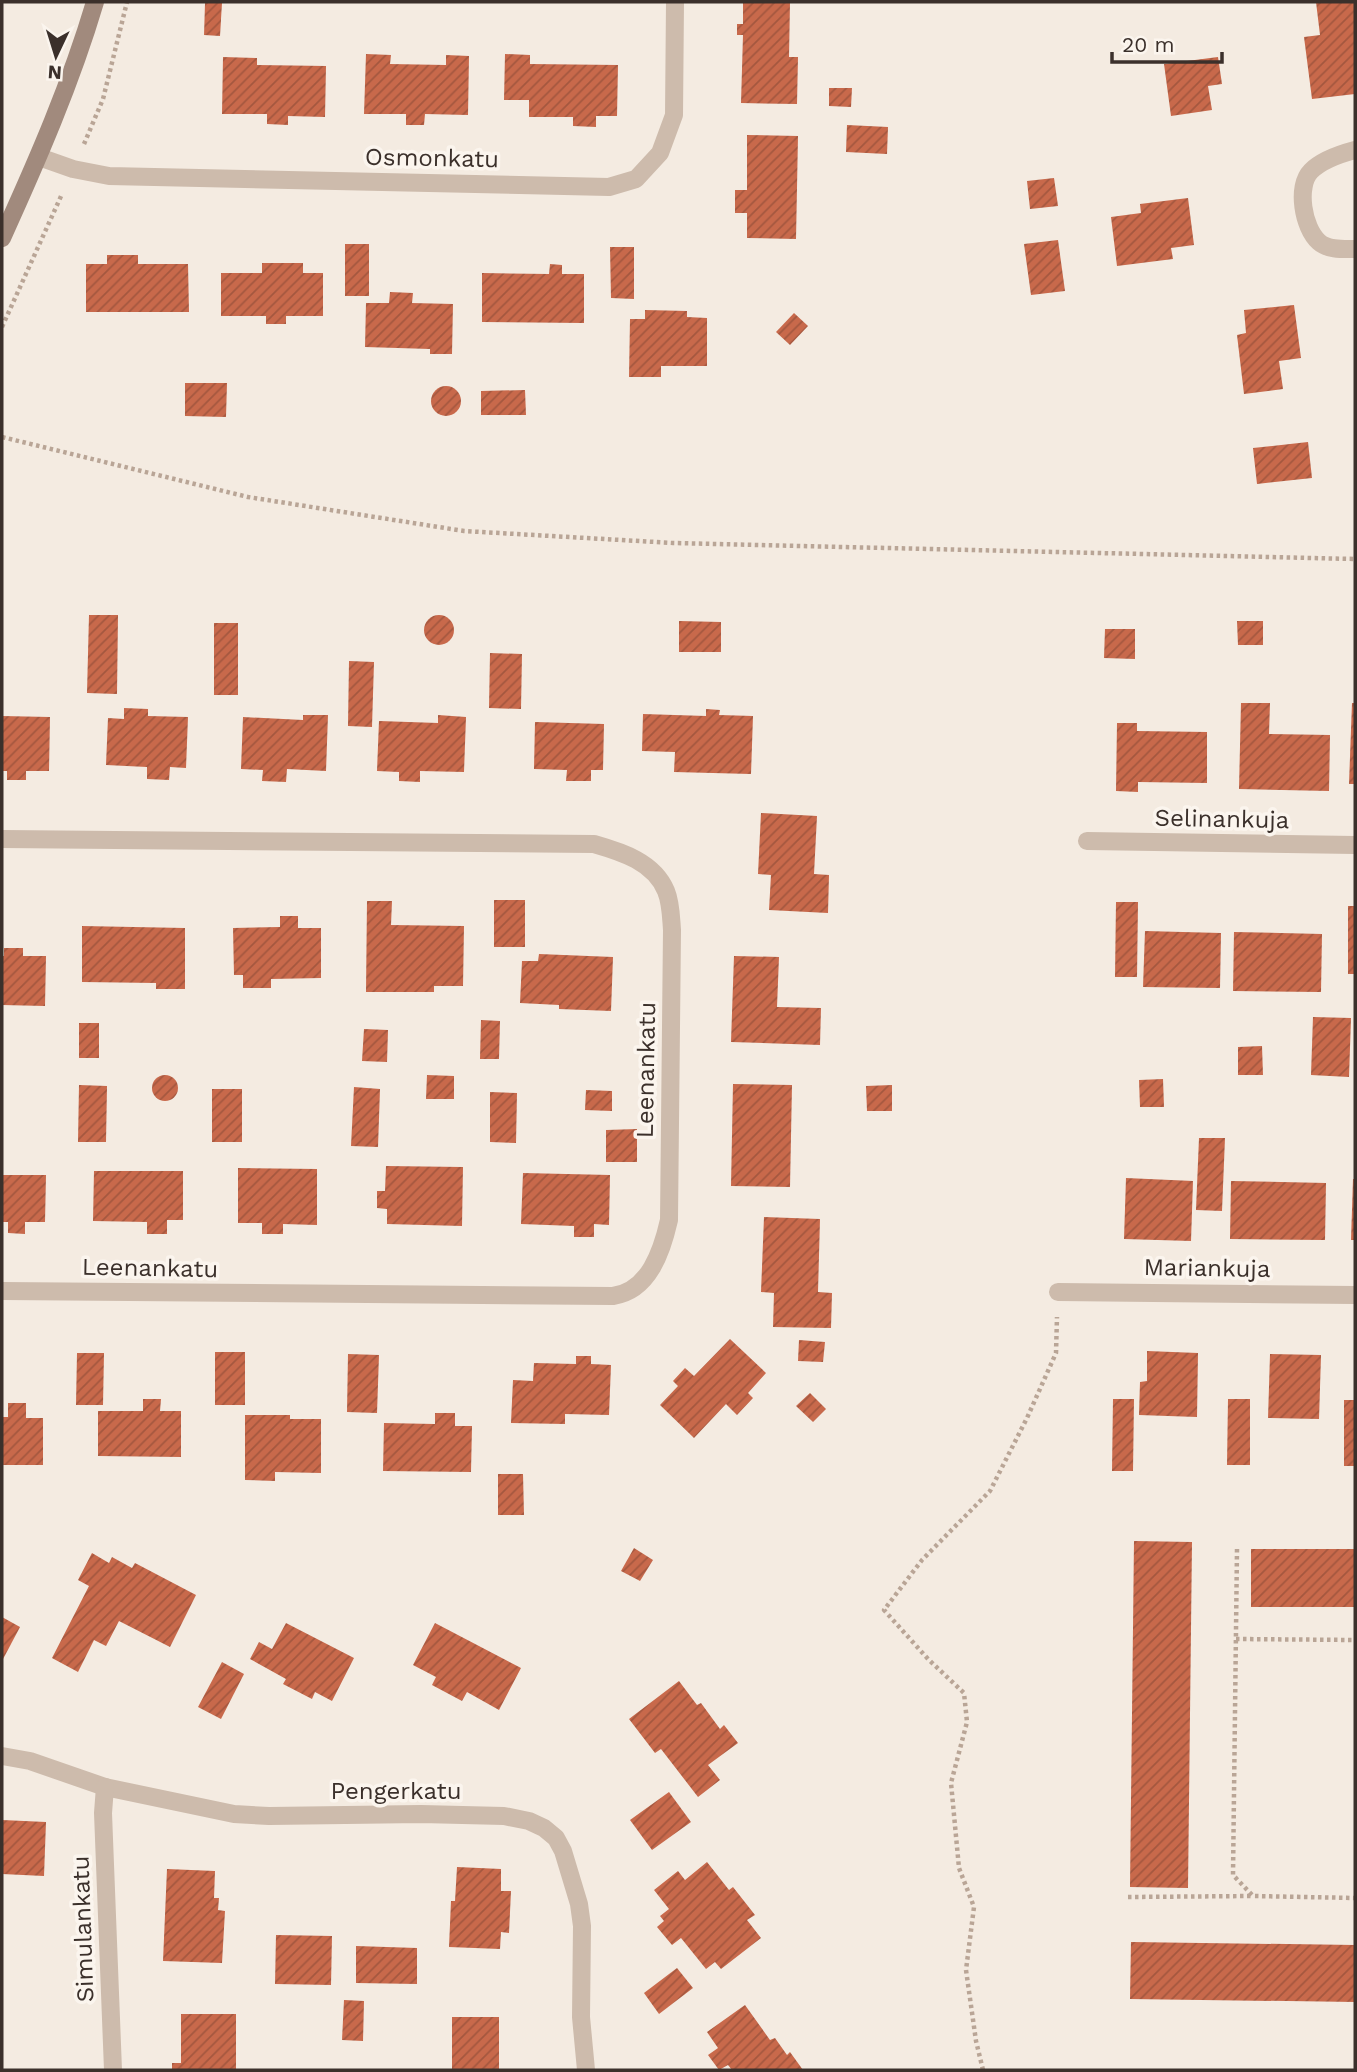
<svg xmlns="http://www.w3.org/2000/svg" width="1357" height="2072" font-family="'Work Sans',sans-serif">
	<style>
		.building { fill: url(#building-hatch) }
		.lines { fill: none; stroke-linecap: round; stroke-linejoin: round }
		.path { stroke: #b9a596; stroke-width: 4.5; stroke-dasharray: 3.5 3.5; stroke-linecap: butt }
		.street { stroke: #cdbbac; stroke-width: 18 }
		.secondary { stroke: #a18a7d; stroke-width: 18 }
		.labels { text-anchor: middle; dominant-baseline: central; stroke-width: 7; stroke-linejoin: round; paint-order: stroke }
		.street-label { font-size: 24px; fill: #3b302b; stroke: #fbf5ee }
	</style>
	<defs>
		<pattern id="building-hatch" width="6" height="6" patternUnits="userSpaceOnUse" patternTransform="scale(1.75)"><rect width="6" height="6" fill="#c8694b"/><path d="M-1 1l2-2M0 6l6-6M5 7l2-2" fill="none" stroke="#a4573f"/></pattern>
	</defs>
	<rect width="100%" height="100%" fill="#f4ebe1"/>
	<g class="building">
		<polygon points="743,2 790,3 789,57 798,57 797,104 741,103 743,35 737,35 737,24 743,24"/>
		<polygon points="1316,2 1355,2 1355,94 1312,99 1304,37 1320,35"/>
		<polygon points="205,3 222,3 220,36 204,35"/>
		<polygon points="366,54 391,55 390,64 446,65 446,55 469,56 468,115 425,114 424,125 406,125 406,114 364,114"/>
		<polygon points="505,54 530,55 530,64 618,65 617,116 596,116 596,127 573,126 573,117 529,117 529,100 504,100"/>
		<polygon points="223,57 257,58 257,65 326,66 325,117 288,116 288,125 267,124 267,114 222,114"/>
		<polygon points="1218,57 1222,84 1208,86 1212,110 1171,116 1164,64"/>
		<polygon points="829,88 852,88 851,107 829,106"/>
		<polygon points="847,125 888,127 887,154 846,152"/>
		<polygon points="747,135 798,136 796,239 747,238 747,213 735,213 735,190 747,190"/>
		<polygon points="1054,178 1058,206 1030,209 1027,181"/>
		<polygon points="1188,198 1194,245 1171,248 1173,259 1117,266 1111,217 1141,213 1140,204"/>
		<polygon points="1058,240 1065,291 1031,295 1024,244"/>
		<rect x="345" y="244" width="24" height="52"/>
		<polygon points="610,247 634,247 634,299 611,298"/>
		<polygon points="107,255 138,255 138,264 188,264 189,312 86,312 86,264 107,264"/>
		<polygon points="262,263 303,263 303,273 323,273 323,316 286,316 286,324 266,324 266,316 221,316 221,273 262,273"/>
		<polygon points="550,264 562,265 562,274 584,274 584,323 482,322 482,273 549,274"/>
		<polygon points="390,292 413,293 412,303 453,304 452,354 430,354 430,349 365,347 366,303 389,303"/>
		<polygon points="1294,305 1301,358 1279,361 1283,389 1244,394 1237,335 1246,333 1244,310"/>
		<polygon points="645,310 687,311 687,317 707,318 707,366 661,366 661,377 629,377 630,319 645,319"/>
		<polygon points="794,313 808,326 790,345 776,332"/>
		<polygon points="185,383 227,383 226,417 185,416"/>
		<circle cx="446" cy="401" r="15"/>
		<polygon points="525,390 526,415 481,415 481,391"/>
		<polygon points="1308,442 1312,478 1257,484 1253,448"/>
		<polygon points="89,615 118,615 117,694 87,693"/>
		<circle cx="439" cy="630" r="15"/>
		<polygon points="679,621 721,622 721,652 679,652"/>
		<polygon points="1237,621 1263,621 1263,645 1238,645"/>
		<rect x="214" y="623" width="24" height="72"/>
		<polygon points="1105,629 1135,629 1135,659 1104,658"/>
		<polygon points="490,653 522,654 521,709 489,708"/>
		<polygon points="349,661 374,662 372,727 348,726"/>
		<polygon points="1241,703 1270,703 1269,734 1330,735 1329,791 1239,789"/>
		<polygon points="1352,703 1355,703 1355,784 1349,784"/>
		<polygon points="124,708 148,709 148,716 188,717 186,768 170,767 169,780 147,779 147,767 106,765 108,718 124,719"/>
		<polygon points="706,709 720,710 719,715 753,716 751,774 674,772 675,752 642,751 643,714 706,716"/>
		<polygon points="303,715 328,715 326,771 287,769 286,782 262,781 263,770 241,769 243,717 303,720"/>
		<polygon points="438,715 466,717 464,772 420,771 420,782 399,781 399,772 377,771 379,721 438,723"/>
		<polygon points="2,716 50,717 49,771 26,771 26,780 7,780 7,771 2,771"/>
		<polygon points="535,722 604,724 603,770 591,770 591,781 566,781 567,770 534,769"/>
		<polygon points="1117,723 1137,723 1137,731 1207,732 1207,783 1138,782 1138,792 1116,791"/>
		<polygon points="761,813 817,816 814,874 829,875 828,913 769,910 771,875 758,874"/>
		<rect x="494" y="900" width="31" height="47"/>
		<polygon points="367,901 392,901 391,925 464,926 463,986 434,986 434,992 366,992"/>
		<polygon points="1116,902 1138,902 1137,977 1115,977"/>
		<rect x="1348" y="906" width="7" height="68"/>
		<polygon points="280,916 298,916 298,928 321,928 321,978 271,979 271,988 243,988 243,975 234,975 233,928 280,927"/>
		<polygon points="82,926 185,928 185,989 156,989 156,983 82,982"/>
		<polygon points="1145,931 1221,933 1220,988 1143,987"/>
		<polygon points="1234,932 1322,934 1321,992 1233,991"/>
		<polygon points="4,948 23,948 23,956 46,956 45,1006 2,1005 2,956 4,956"/>
		<polygon points="539,954 613,957 611,1011 559,1009 559,1005 520,1003 522,961 538,961"/>
		<polygon points="734,956 779,957 777,1007 821,1008 820,1045 731,1042"/>
		<polygon points="1313,1017 1351,1018 1349,1077 1311,1075"/>
		<polygon points="481,1020 500,1021 499,1059 480,1059"/>
		<rect x="79" y="1023" width="20" height="35"/>
		<polygon points="364,1029 388,1030 387,1062 362,1061"/>
		<polygon points="1262,1046 1263,1075 1238,1075 1238,1047"/>
		<circle cx="165" cy="1088" r="13"/>
		<polygon points="427,1075 454,1076 454,1099 426,1099"/>
		<polygon points="1163,1079 1164,1107 1140,1107 1139,1080"/>
		<polygon points="733,1084 792,1085 790,1187 731,1186"/>
		<polygon points="79,1085 107,1086 106,1142 78,1142"/>
		<polygon points="892,1085 892,1111 867,1111 866,1086"/>
		<polygon points="354,1087 380,1089 378,1147 351,1146"/>
		<rect x="212" y="1089" width="30" height="53"/>
		<polygon points="586,1090 612,1091 612,1111 585,1110"/>
		<polygon points="490,1092 517,1093 516,1143 490,1142"/>
		<polygon points="637,1129 637,1162 606,1162 606,1130"/>
		<polygon points="1199,1138 1225,1138 1222,1211 1196,1210"/>
		<polygon points="386,1166 463,1167 462,1226 387,1224 387,1209 377,1208 377,1191 385,1191"/>
		<polygon points="238,1168 317,1169 317,1225 283,1224 283,1234 262,1234 262,1223 238,1223"/>
		<polygon points="94,1171 183,1171 183,1220 167,1220 167,1234 147,1234 147,1222 93,1221"/>
		<polygon points="523,1173 610,1175 609,1225 594,1224 594,1237 574,1237 574,1226 521,1224"/>
		<polygon points="2,1175 46,1175 45,1222 25,1222 25,1234 8,1233 8,1222 2,1222"/>
		<polygon points="1126,1178 1193,1181 1191,1241 1124,1239"/>
		<polygon points="1353,1179 1355,1179 1355,1240 1351,1240"/>
		<polygon points="1231,1181 1326,1183 1325,1240 1230,1239"/>
		<polygon points="764,1217 820,1219 818,1292 832,1293 831,1328 773,1327 774,1293 761,1292"/>
		<polygon points="730,1339 766,1373 748,1393 753,1398 737,1415 726,1404 694,1438 660,1405 678,1386 673,1381 685,1368 694,1376"/>
		<polygon points="799,1340 825,1342 823,1362 798,1361"/>
		<polygon points="1147,1351 1198,1353 1197,1417 1139,1415 1140,1382 1147,1381"/>
		<rect x="215" y="1352" width="30" height="53"/>
		<polygon points="77,1353 104,1353 103,1405 76,1405"/>
		<polygon points="348,1354 379,1355 377,1413 347,1412"/>
		<polygon points="1270,1354 1321,1355 1319,1419 1268,1418"/>
		<polygon points="576,1356 591,1356 591,1364 611,1365 609,1415 565,1414 565,1424 511,1423 513,1380 533,1381 534,1363 576,1364"/>
		<polygon points="810,1393 826,1409 813,1422 796,1406"/>
		<polygon points="143,1399 161,1399 160,1411 181,1411 181,1457 98,1456 98,1411 143,1411"/>
		<polygon points="1113,1399 1134,1399 1133,1471 1112,1471"/>
		<polygon points="1228,1399 1250,1399 1250,1465 1227,1465"/>
		<rect x="1344" y="1400" width="11" height="66"/>
		<polygon points="8,1403 26,1403 26,1418 43,1418 43,1465 2,1465 2,1417 8,1417"/>
		<polygon points="435,1413 455,1413 455,1426 472,1426 471,1472 383,1471 384,1423 435,1424"/>
		<polygon points="245,1415 290,1415 290,1419 321,1419 321,1473 275,1472 275,1481 245,1480"/>
		<polygon points="498,1474 523,1474 524,1515 498,1515"/>
		<polygon points="1134,1541 1192,1542 1188,1888 1130,1887"/>
		<polygon points="634,1548 653,1560 640,1581 621,1571"/>
		<rect x="1251" y="1549" width="104" height="58"/>
		<polygon points="92,1553 109,1563 112,1557 132,1568 135,1563 196,1595 170,1647 119,1621 106,1646 94,1640 78,1672 52,1658 89,1586 78,1580"/>
		<polygon points="2,1617 20,1627 2,1661"/>
		<polygon points="286,1623 354,1658 332,1701 315,1692 312,1699 283,1684 286,1679 250,1659 259,1642 272,1649"/>
		<polygon points="435,1623 521,1668 499,1710 467,1692 462,1701 432,1685 436,1677 413,1665"/>
		<polygon points="222,1662 244,1674 221,1719 198,1707"/>
		<polygon points="679,1681 697,1705 701,1703 720,1729 724,1725 738,1743 708,1765 720,1780 698,1797 661,1749 655,1753 629,1719"/>
		<polygon points="669,1792 691,1822 652,1850 630,1820"/>
		<polygon points="2,1820 46,1822 44,1876 2,1874"/>
		<polygon points="707,1862 729,1890 733,1887 755,1915 747,1920 761,1938 721,1969 715,1962 706,1969 681,1938 672,1945 657,1927 664,1921 660,1916 669,1909 654,1890 678,1871 685,1880"/>
		<polygon points="457,1867 501,1869 501,1891 511,1891 509,1933 501,1932 500,1949 449,1947 451,1901 455,1901"/>
		<polygon points="167,1869 215,1871 214,1898 219,1898 218,1910 225,1911 222,1963 163,1961"/>
		<polygon points="276,1935 332,1936 331,1985 275,1984"/>
		<polygon points="1131,1942 1355,1945 1355,2002 1130,1999"/>
		<polygon points="356,1946 417,1948 417,1984 356,1983"/>
		<polygon points="677,1968 693,1988 659,2014 644,1993"/>
		<polygon points="344,2000 364,2001 363,2041 342,2040"/>
		<polygon points="745,2005 770,2040 775,2038 787,2055 790,2052 803,2070 732,2070 728,2065 719,2070 708,2055 718,2048 707,2032"/>
		<polygon points="181,2014 236,2014 236,2070 172,2070 172,2063 181,2063"/>
		<rect x="452" y="2017" width="47" height="53"/>
	</g>
	<g class="lines">
		<g class="path">
			<polyline points="84,144 103,99 127,2"/>
			<polyline points="2,327 62,194"/>
			<polyline points="2,437 248,497 464,531 673,543 1355,559"/>
			<polyline points="1237,1549 1233,1875 1253,1896 1355,1898"/>
			<polyline points="1236,1639 1355,1640"/>
			<polyline points="1128,1897 1252,1896"/>
			<polyline points="983,2070 976,2041 966,1970 974,1907 959,1868 951,1783 967,1722 964,1693 928,1659 884,1610 922,1560 990,1491 1027,1418 1056,1353 1057,1317"/>
		</g>
		<g class="street">
			<path d="M 1355,150 C 1340,154 1322,160 1311,171 C 1296,186 1303,228 1319,242 C 1328,250 1343,249 1355,249"/>
			<polyline points="39,157 73,169 109,176 609,187 636,179 660,153 674,115 675,2"/>
			<path d="M 2,839 L 594,844 C 622,852 654,862 666,891 C 671,903 671,917 672,930 L 669,1220 C 662,1251 649,1291 613,1296 L 2,1291"/>
			<polyline points="1087,841 1355,845"/>
			<polyline points="1058,1292 1355,1295"/>
			<polyline points="2,1756 30,1761 105,1787 234,1814 269,1816 421,1814 504,1816 529,1821 544,1828 556,1838 563,1851 579,1904 582,1926 581,2017 586,2070"/>
			<polyline points="105,1787 103,1813 113,2070"/>
		</g>
		<path class="secondary" d="M 2,238 C 37,161 71,83 95,2"/>
	</g>
	<g class="labels">
		<g class="street-label">
			<text transform="translate(432 158) rotate(1)">Osmonkatu</text>
			<text transform="translate(1222 819) rotate(1)">Selinankuja</text>
			<text transform="translate(646 1070) rotate(-89)">Leenankatu</text>
			<text transform="translate(150 1268) rotate(1)">Leenankatu</text>
			<text transform="translate(1207 1268) rotate(1)">Mariankuja</text>
			<text x="396" y="1791">Pengerkatu</text>
			<text transform="translate(83 1929) rotate(-92)">Simulankatu</text>
		</g>
	</g>
	<rect width="1357" height="2072" fill="none" stroke="#3b302b" stroke-width="7"/>
	<g transform="translate(56 56) rotate(184)" stroke="#fbf5ee" stroke-width="5" paint-order="stroke">
	<path d="M0-5L12 26L0 18L-12 26Z" fill="#3b302b"/>
	<text y="-10" font-size="19" font-weight="bold" text-anchor="middle" fill="#3b302b">N</text>
	</g>
	<path d="M1112 52v10h110v-10" fill="none" stroke="#3b302b" stroke-width="3.5"/>
	<text x="1122" y="52" font-size="21" fill="#3b302b" stroke="#fbf5ee" stroke-width="5" paint-order="stroke">20 m</text>
</svg>
